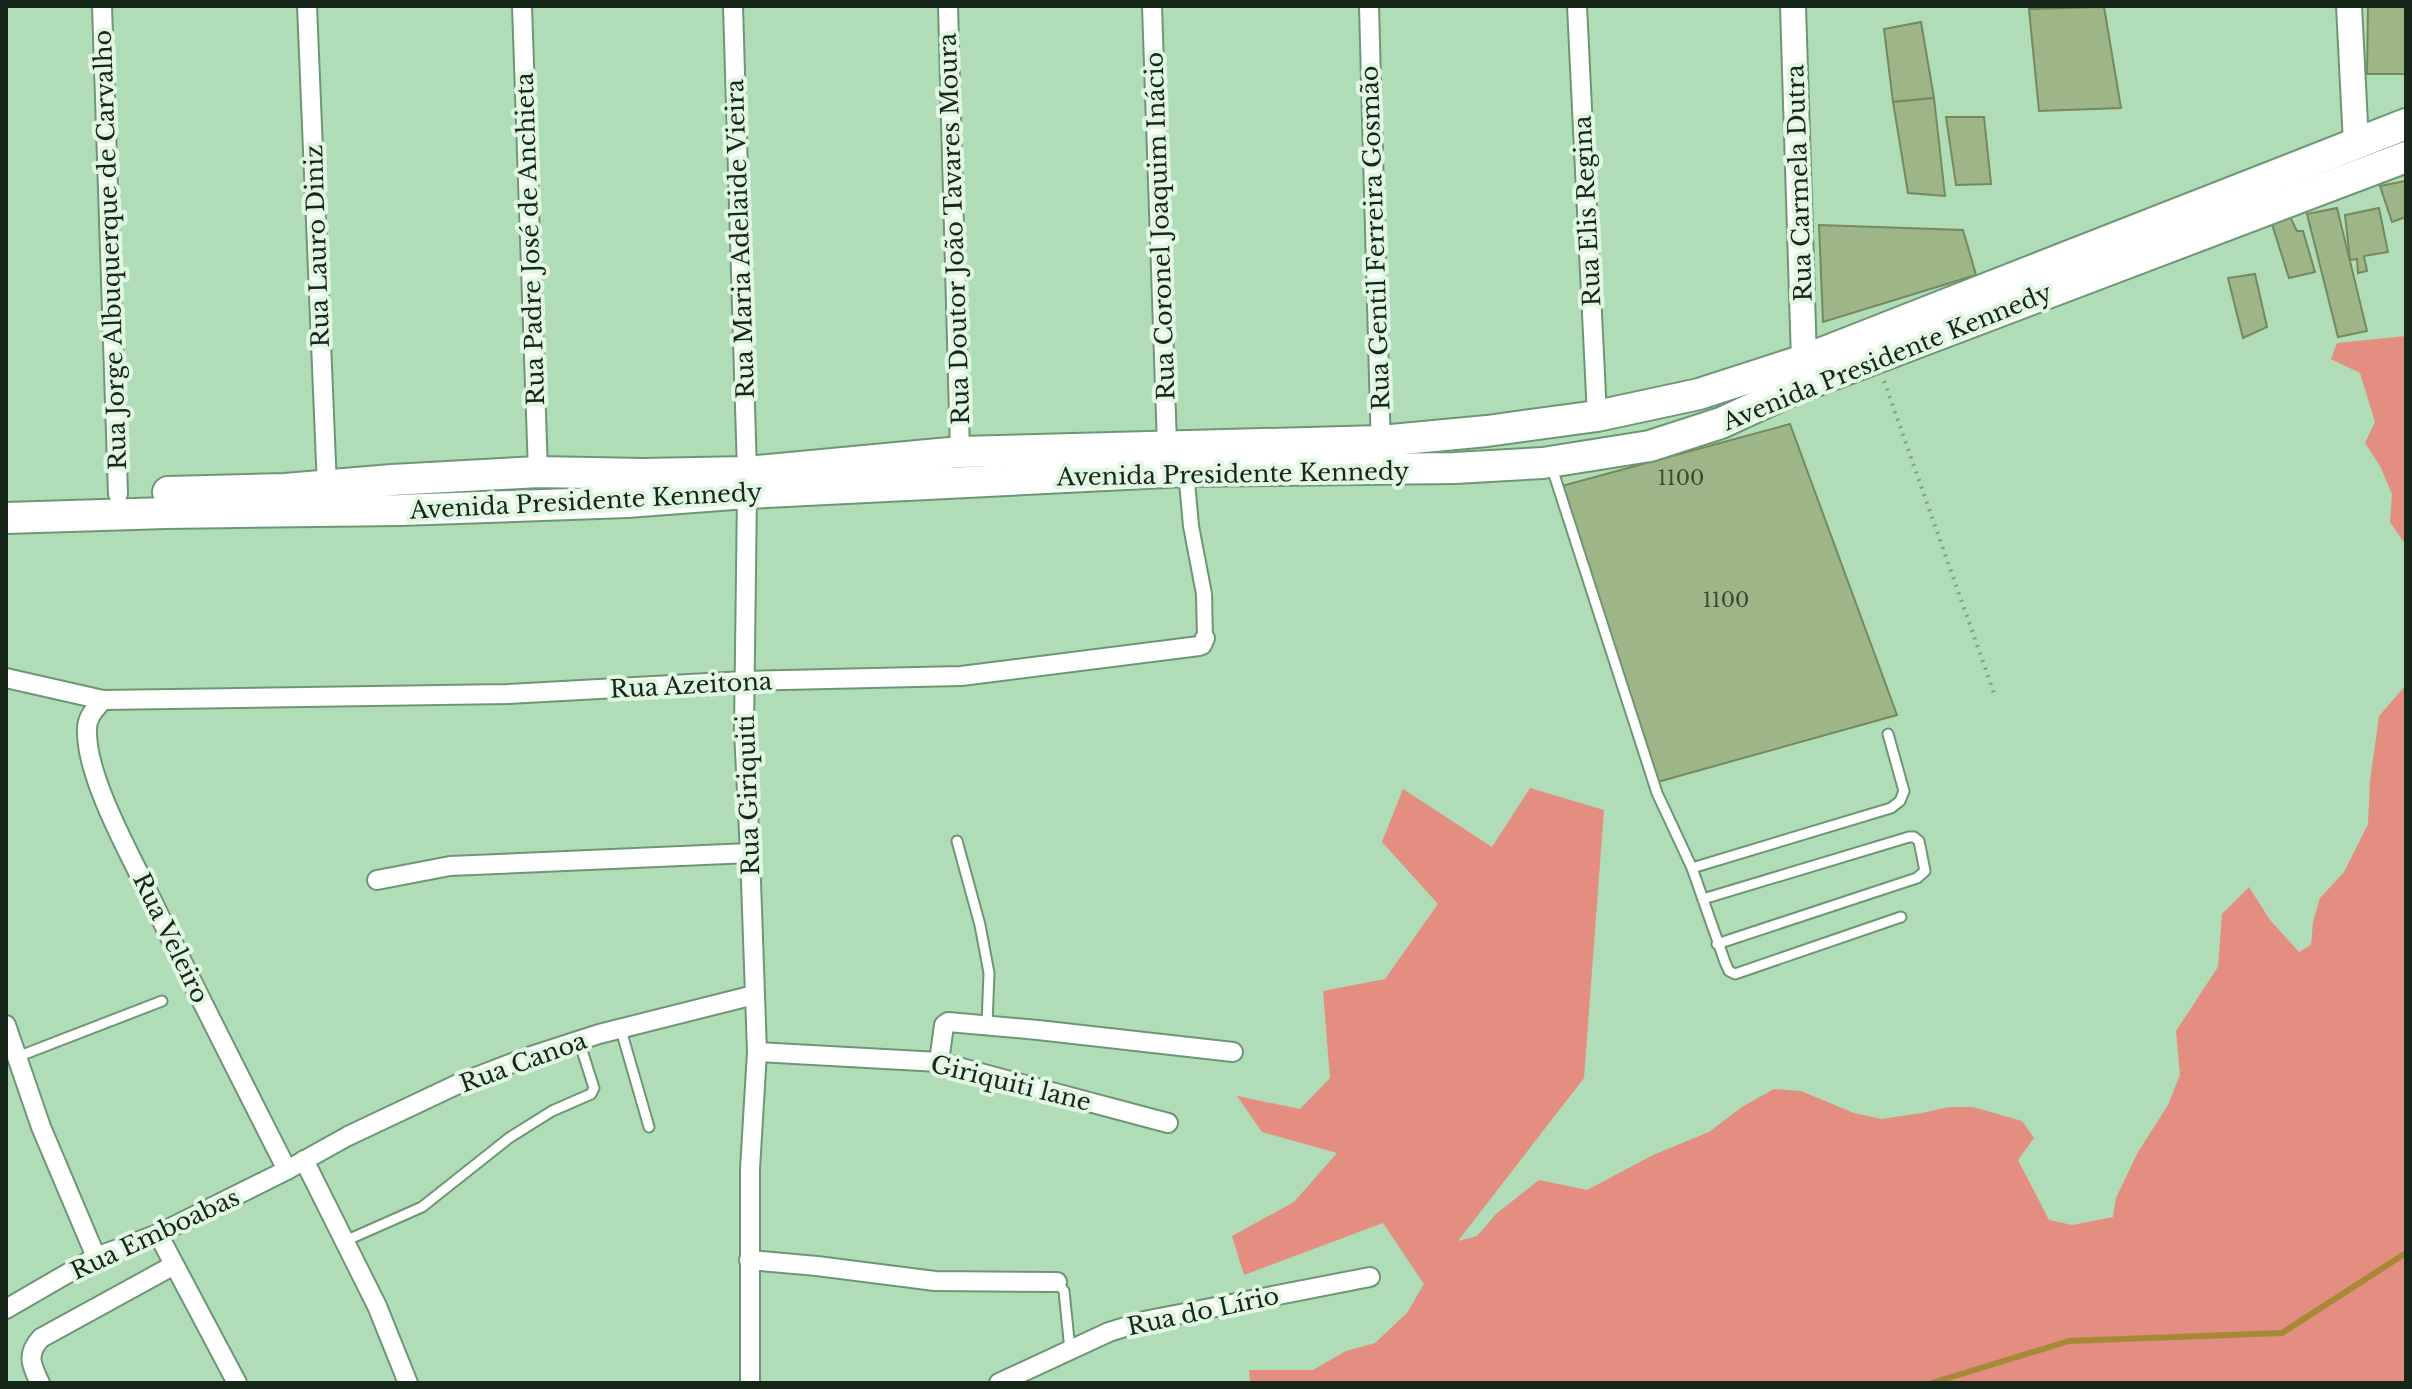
<svg xmlns="http://www.w3.org/2000/svg" width="2412" height="1389" font-family="'Libre Baskerville',serif">
	<style>
		.green { fill: #e38e81 }
		.lines { fill: none; stroke-linecap: round; stroke-linejoin: round }
		.stream { stroke: #a68934; stroke-width: 6 }
		.building { fill: #9eb587; stroke: #748a5e; stroke-width: 2 }
		.service-casing { stroke: #6d9774; stroke-width: 13 }
		.pedestrian-casing { stroke: #6d9774; stroke-width: 18 }
		.minor-casing { stroke: #6d9774; stroke-width: 22 }
		.tertiary-casing { stroke: #6d9774; stroke-width: 28 }
		.primary-casing { stroke: #6d9774; stroke-width: 34 }
		.path { stroke: #7ea184; stroke-width: 4; stroke-dasharray: 2 6; stroke-linecap: butt }
		.service { stroke: #fff; stroke-width: 9 }
		.pedestrian { stroke: #fff; stroke-width: 14 }
		.minor { stroke: #fff; stroke-width: 18 }
		.tertiary { stroke: #fff; stroke-width: 24 }
		.primary { stroke: #fff; stroke-width: 30 }
		.labels { text-anchor: middle; dominant-baseline: central; stroke-width: 8; stroke-linejoin: round; paint-order: stroke }
		.number-label { font-size: 20px; fill: #384a34 }
		.street-label { font-size: 24px; fill: #162619; stroke: #e1f7e4 }
	</style>
	<rect width="100%" height="100%" fill="#b0dcb7"/>
	<g class="green">
		<polygon points="2406,336 2406,541 2403,541 2390,522 2392,494 2380,466 2365,443 2375,422 2360,373 2331,359 2337,343"/>
		<polygon points="2406,685 2406,1383 1250,1383 1249,1370 1313,1370 1346,1351 1375,1343 1407,1313 1424,1284 1383,1223 1244,1275 1232,1236 1294,1202 1337,1153 1262,1132 1237,1096 1300,1109 1330,1078 1323,991 1385,979 1438,904 1382,842 1403,789 1492,847 1530,788 1604,810 1584,1078 1458,1241 1477,1236 1496,1214 1539,1180 1587,1190 1653,1155 1709,1132 1742,1107 1774,1089 1801,1091 1854,1113 1881,1119 1922,1113 1949,1107 1973,1107 2022,1121 2034,1138 2018,1160 2049,1220 2072,1225 2113,1217 2116,1198 2138,1152 2168,1105 2180,1075 2176,1031 2218,967 2222,914 2249,887 2270,920 2299,952 2311,945 2313,922 2320,898 2344,872 2368,824 2370,781 2379,716"/>
	</g>
	<g class="lines">
		<polyline class="stream" points="1932,1383 2069,1341 2282,1333 2406,1253"/>
	</g>
	<g class="building">
		<polygon points="2368,6 2406,6 2406,74 2367,74"/>
		<polygon points="2104,7 2121,108 2039,111 2029,9"/>
		<polygon points="1921,22 1934,98 1893,102 1884,29"/>
		<polygon points="1934,98 1945,196 1908,193 1893,102"/>
		<polygon points="1946,117 1984,117 1991,184 1956,185"/>
		<polygon points="2405,181 2406,217 2392,222 2380,186"/>
		<polygon points="2337,208 2367,331 2338,337 2307,214"/>
		<polygon points="2379,208 2388,252 2364,256 2367,271 2358,273 2357,259 2350,260 2345,215"/>
		<polygon points="2290,217 2297,231 2303,231 2315,272 2289,278 2272,224"/>
		<polygon points="1819,225 1963,230 1976,275 1823,322"/>
		<polygon points="2255,274 2267,327 2243,338 2228,278"/>
		<polygon points="1790,424 1897,715 1654,783 1562,486"/>
	</g>
	<g class="lines">
		<defs>
			<g id="service">
				<polyline points="1551,465 1657,793 1692,868 1725,962 1729,971 1735,974 1901,917"/>
				<polyline points="957,841 980,925 989,973 987,1025"/>
				<polyline points="1692,868 1891,808 1900,801 1904,791 1888,734"/>
				<polyline points="1703,899 1909,837 1914,837 1919,841 1925,871 1917,878 1717,944"/>
				<polyline points="621,1030 649,1127"/>
				<polyline points="17,1057 162,1001"/>
				<polyline points="345,1241 422,1207 509,1138 552,1111 591,1094 594,1088 579,1041"/>
				<polyline points="1057,1282 1064,1291 1070,1350"/>
			</g>
			<polyline id="pedestrian" points="1186,471 1191,526 1204,594 1205,638"/>
			<g id="minor">
				<polyline points="102,6 118,494"/>
				<polyline points="307,6 327,487"/>
				<polyline points="522,6 538,472"/>
				<polyline points="733,6 747,472"/>
				<polyline points="948,6 960,452"/>
				<polyline points="1152,6 1167,445"/>
				<polyline points="1369,6 1381,451"/>
				<polyline points="1577,6 1597,416"/>
				<polyline points="747,493 744,730 750,853 757,1052 750,1169 750,1383"/>
				<polyline points="6,678 103,700 508,694 744,681 961,676 1199,646 1202,645 1205,638"/>
				<path d="M 103,700 C 94,710 86,718 87,732 C 87,776 125,845 145,886 C 191,981 239,1075 287,1170"/>
				<polyline points="377,880 450,866 750,853"/>
				<polyline points="6,1025 41,1127 96,1257"/>
				<polyline points="757,1052 939,1062 1168,1123"/>
				<polyline points="939,1062 944,1025 948,1022 1038,1030 1233,1052"/>
				<polyline points="304,1160 377,1306 408,1383"/>
				<polyline points="158,1234 237,1383"/>
				<polyline points="749,1260 817,1266 935,1281 1057,1282"/>
				<polyline points="6,1309 96,1257 158,1234 287,1170 348,1136 458,1084 525,1058 599,1034 754,995"/>
				<path d="M 40,1383 C 31,1365 26,1354 41,1338 L 174,1265"/>
				<polyline points="999,1383 1109,1332 1144,1321 1370,1277"/>
			</g>
			<g id="tertiary">
				<polyline points="1793,6 1804,360"/>
				<polyline points="2349,6 2356,144"/>
			</g>
			<g id="primary">
				<polyline points="168,492 285,489 392,480 538,472 643,474 747,472 960,452 1381,441 1487,431 1597,416 1699,394 1804,360 2406,124"/>
				<polyline points="6,518 166,513 400,510 627,502 747,493 1186,471 1455,468 1543,463 1650,446 1721,423 1797,388 2406,157"/>
			</g>
		</defs>
		<use href="#service" class="service-casing"/>
		<use href="#pedestrian" class="pedestrian-casing"/>
		<use href="#minor" class="minor-casing"/>
		<use href="#tertiary" class="tertiary-casing"/>
		<use href="#primary" class="primary-casing"/>
		<polyline class="path" points="1884,381 1995,696"/>
		<use href="#service" class="service"/>
		<use href="#pedestrian" class="pedestrian"/>
		<use href="#minor" class="minor"/>
		<use href="#tertiary" class="tertiary"/>
		<use href="#primary" class="primary"/>
	</g>
	<g class="labels">
		<g class="number-label">
			<text x="1681" y="478">1100</text>
			<text x="1726" y="600">1100</text>
		</g>
		<g class="street-label">
			<text transform="translate(1799 183) rotate(-92)">Rua Carmela Dutra</text>
			<text transform="translate(1587 211) rotate(-93)">Rua Elis Regina</text>
			<text transform="translate(1160 226) rotate(-92)">Rua Coronel Joaquim Inácio</text>
			<text transform="translate(954 229) rotate(-92)">Rua Doutor João Tavares Moura</text>
			<text transform="translate(1375 238) rotate(-92)">Rua Gentil Ferreira Gosmão</text>
			<text transform="translate(530 239) rotate(-92)">Rua Padre José de Anchieta</text>
			<text transform="translate(740 239) rotate(-92)">Rua Maria Adelaide Vieira</text>
			<text transform="translate(317 246) rotate(-92)">Rua Lauro Diniz</text>
			<text transform="translate(110 250) rotate(-92)">Rua Jorge Albuquerque de Carvalho</text>
			<text transform="translate(1887 357) rotate(-22)">Avenida Presidente Kennedy</text>
			<text transform="translate(1233 474) rotate(-1)">Avenida Presidente Kennedy</text>
			<text transform="translate(586 501) rotate(-3)">Avenida Presidente Kennedy</text>
			<text transform="translate(691 685) rotate(-3)">Rua Azeitona</text>
			<text transform="translate(748 795) rotate(-92)">Rua Giriquiti</text>
			<text transform="translate(171 938) rotate(64)">Rua Veleiro</text>
			<text transform="translate(523 1062) rotate(-20)">Rua Canoa</text>
			<text transform="translate(1011 1083) rotate(14)">Giriquiti lane</text>
			<text transform="translate(155 1234) rotate(-25)">Rua Emboabas</text>
			<text transform="translate(1203 1311) rotate(-12)">Rua do Lírio</text>
		</g>
	</g>
	<rect width="2412" height="1389" fill="none" stroke="#162619" stroke-width="16"/>
</svg>
